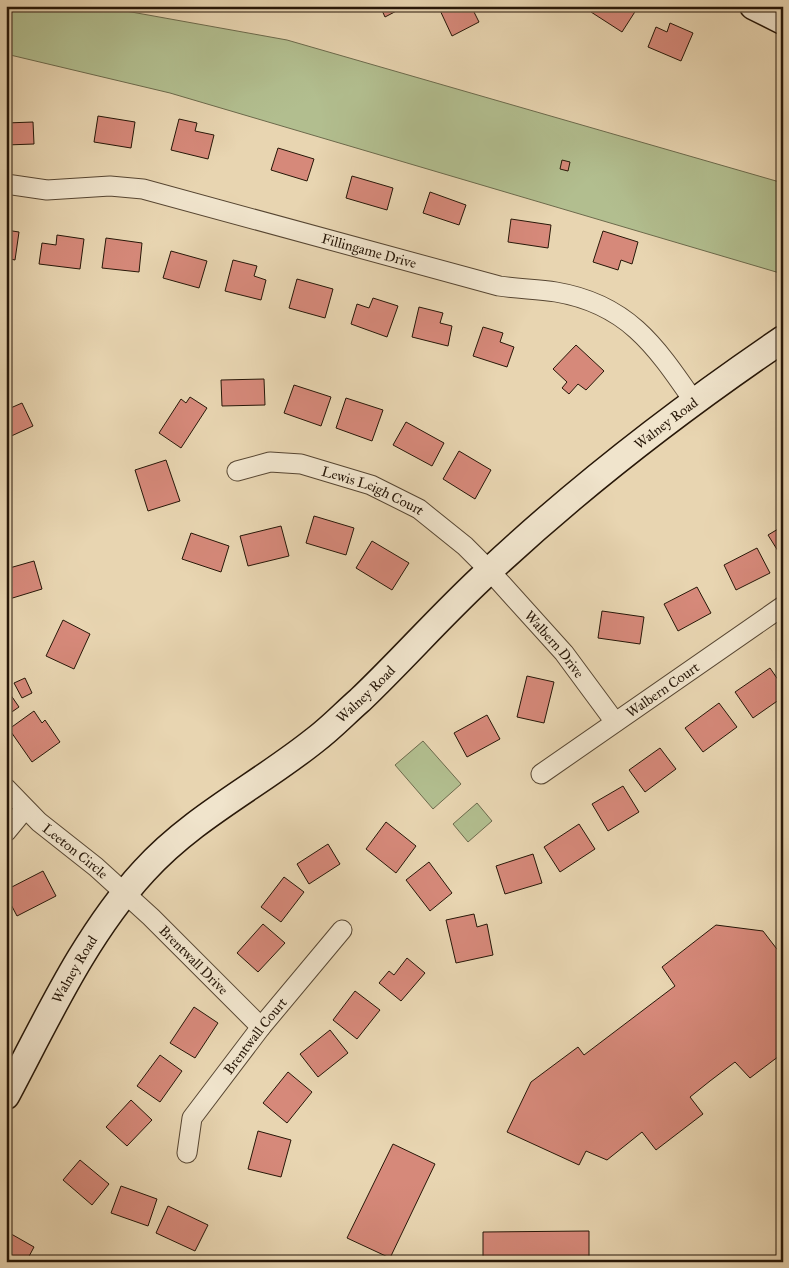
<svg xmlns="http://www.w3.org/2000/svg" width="789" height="1268" font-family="'IM FELL Great Primer',serif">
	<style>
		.green { fill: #b2be8f; stroke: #6c6a4c }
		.building { fill: #d6897a; stroke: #271708 }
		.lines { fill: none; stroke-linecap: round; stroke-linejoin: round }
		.street-casing { stroke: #574632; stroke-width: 21 }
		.secondary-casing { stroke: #271708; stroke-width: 29 }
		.street { stroke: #f0e4cc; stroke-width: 19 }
		.secondary { stroke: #f0e4cc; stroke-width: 26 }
		.labels { text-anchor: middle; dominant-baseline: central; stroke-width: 4.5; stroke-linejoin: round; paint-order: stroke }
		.street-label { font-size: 14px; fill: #271708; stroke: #f0e4cc }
	</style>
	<rect width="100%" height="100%" fill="#e8d5b1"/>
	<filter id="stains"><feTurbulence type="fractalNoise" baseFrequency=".004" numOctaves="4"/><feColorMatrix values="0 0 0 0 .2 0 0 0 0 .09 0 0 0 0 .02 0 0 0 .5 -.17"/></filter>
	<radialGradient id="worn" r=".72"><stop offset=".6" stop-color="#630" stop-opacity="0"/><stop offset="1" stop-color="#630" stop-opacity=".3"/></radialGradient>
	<g class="green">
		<polygon points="6,6 98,6 287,40 783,183 783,274 170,93 6,54"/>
		<polygon points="423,741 461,784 433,809 395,765"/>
		<polygon points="477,803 492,821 468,842 453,824"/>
	</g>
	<g class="building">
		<polygon points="380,6 406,6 385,17"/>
		<polygon points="438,6 471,6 479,22 452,36"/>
		<polygon points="594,6 637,6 638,7 622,32 591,12"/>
		<polygon points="670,23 693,33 681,61 648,47 656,27 667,32"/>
		<polygon points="98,116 135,122 131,148 94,142"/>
		<polygon points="179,119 197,123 195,131 214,135 208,159 171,150"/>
		<polygon points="33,122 34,144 6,145 6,123"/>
		<polygon points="278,148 314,159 307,181 271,170"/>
		<polygon points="562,160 570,162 568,171 560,169"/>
		<polygon points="352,176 393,188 387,210 346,198"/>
		<polygon points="430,192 466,205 459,225 423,213"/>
		<polygon points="511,219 551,225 548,248 508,242"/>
		<polygon points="6,230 19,232 15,260 6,258"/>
		<polygon points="603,231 638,242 632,264 621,260 618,270 593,262"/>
		<polygon points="57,235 84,239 80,269 39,264 42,243 56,245"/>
		<polygon points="106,238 142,243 139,272 102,268"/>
		<polygon points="171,251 207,261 199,288 163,278"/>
		<polygon points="233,260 257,266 254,276 266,280 261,300 225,291"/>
		<polygon points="297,279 333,289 325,318 289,308"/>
		<polygon points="373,298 398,306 387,337 351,324 357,304 369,308"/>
		<polygon points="419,307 443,313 440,323 452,326 448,346 412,337"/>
		<polygon points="483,327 503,333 500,342 514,347 507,367 473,356"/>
		<polygon points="576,345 604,371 586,390 578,384 569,394 562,388 567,382 553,369"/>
		<polygon points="264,379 265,405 222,406 221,380"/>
		<polygon points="294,385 331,397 321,426 284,413"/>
		<polygon points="190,397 207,408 181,448 159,433 181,399 186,403"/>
		<polygon points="346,398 383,410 372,441 336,428"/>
		<polygon points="22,403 33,426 7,438 6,410"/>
		<polygon points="406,422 444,443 432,466 393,445"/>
		<polygon points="459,451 491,470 475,499 443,479"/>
		<polygon points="166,460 180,501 148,511 135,470"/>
		<polygon points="314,516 354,528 346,555 306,543"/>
		<polygon points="281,526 289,556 248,566 240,536"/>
		<polygon points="783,526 783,559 768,535"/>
		<polygon points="191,533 229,546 221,572 182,559"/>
		<polygon points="372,541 409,563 392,590 356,568"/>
		<polygon points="757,548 770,573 736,590 724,565"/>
		<polygon points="34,561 42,589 6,600 6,569"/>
		<polygon points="697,587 711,613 678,631 664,604"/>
		<polygon points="602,611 644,617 640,644 598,638"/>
		<polygon points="63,620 90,634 74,669 46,656"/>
		<polygon points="770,668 783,687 783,697 753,718 735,692"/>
		<polygon points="527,676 554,682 544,723 517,717"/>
		<polygon points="25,678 32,693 22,698 14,683"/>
		<polygon points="6,688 19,707 6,716"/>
		<polygon points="719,703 737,727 703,752 685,728"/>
		<polygon points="34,711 42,723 45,720 60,742 32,762 9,729"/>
		<polygon points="487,715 500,739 467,757 454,733"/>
		<polygon points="660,748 676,769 645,792 629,770"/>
		<polygon points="623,786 639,812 608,831 592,804"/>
		<polygon points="386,822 416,846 396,873 366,849"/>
		<polygon points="579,824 595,849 560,872 544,847"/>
		<polygon points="328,844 340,864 309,884 297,864"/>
		<polygon points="533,854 542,883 505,894 496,866"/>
		<polygon points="429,862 452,893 430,911 406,880"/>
		<polygon points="43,871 56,896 17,916 6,895 6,890"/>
		<polygon points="284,877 304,892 281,922 261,907"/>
		<polygon points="474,914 477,927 487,924 493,955 456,963 446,920"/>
		<polygon points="263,924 285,943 258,972 237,953"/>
		<polygon points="716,925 763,931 783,957 783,1053 750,1078 735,1062 710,1081 690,1097 703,1114 656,1150 642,1132 607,1160 586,1151 579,1165 507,1132 531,1082 578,1047 584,1055 675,986 662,967"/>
		<polygon points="407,958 425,973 401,1001 379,983 389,971 394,975"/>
		<polygon points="355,991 380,1010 357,1039 333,1020"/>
		<polygon points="194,1007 218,1023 195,1058 170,1043"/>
		<polygon points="330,1030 348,1053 318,1077 300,1054"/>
		<polygon points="160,1055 182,1071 160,1102 137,1086"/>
		<polygon points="288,1072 312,1092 287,1123 263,1103"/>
		<polygon points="131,1100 152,1120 127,1146 106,1127"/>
		<polygon points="258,1131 291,1140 281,1177 248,1169"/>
		<polygon points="393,1144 435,1164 390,1258 347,1238"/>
		<polygon points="80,1160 109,1184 92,1205 63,1180"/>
		<polygon points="121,1186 157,1199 148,1226 111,1213"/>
		<polygon points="168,1206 208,1225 195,1251 156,1233"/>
		<polygon points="6,1231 34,1247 26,1262 6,1262"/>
		<polygon points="589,1231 589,1262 483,1262 483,1232"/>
	</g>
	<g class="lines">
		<defs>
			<g id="street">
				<path id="s1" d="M 6,184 L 47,190 L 110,186 L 143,189 L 499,286 C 518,289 537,289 556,292 C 627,304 655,345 693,400"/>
				<path id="s2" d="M 237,471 L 270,462 L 301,464 L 371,485 L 419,509 L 465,546 L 489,570 L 564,653 L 615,722"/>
				<path id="s3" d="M 541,774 L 783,606"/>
				<path id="s4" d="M 6,788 L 39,822 L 96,867 L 151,917 L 261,1027"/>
				<polyline points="6,832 25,809"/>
				<path id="s5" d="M 187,1153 L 192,1118 L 261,1027 L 342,930"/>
			</g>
			<g id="secondary">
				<polyline points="753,6 783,21"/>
				<path id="s6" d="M 6,1096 C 47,1019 85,935 144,871 C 193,817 259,785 315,740 C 331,728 345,713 360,700 C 404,658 444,612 489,571 C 580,486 680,409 783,339"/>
			</g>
		</defs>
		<use href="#street" class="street-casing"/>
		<use href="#secondary" class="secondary-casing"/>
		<use href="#street" class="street"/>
		<use href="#secondary" class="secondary"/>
	</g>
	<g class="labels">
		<g class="street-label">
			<text stroke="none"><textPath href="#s1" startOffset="372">Fillingame Drive</textPath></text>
			<text stroke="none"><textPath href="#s6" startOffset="954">Walney Road</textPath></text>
			<text stroke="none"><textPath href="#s2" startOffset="142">Lewis Leigh Court</textPath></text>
			<text stroke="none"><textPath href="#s2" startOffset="384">Walbern Drive</textPath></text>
			<text stroke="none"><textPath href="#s3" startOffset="148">Walbern Court</textPath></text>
			<text stroke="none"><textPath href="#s6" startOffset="549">Walney Road</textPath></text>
			<text stroke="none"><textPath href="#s4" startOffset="94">Leeton Circle</textPath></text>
			<text stroke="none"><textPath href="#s4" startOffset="255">Brentwall Drive</textPath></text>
			<text stroke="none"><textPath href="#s6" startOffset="144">Walney Road</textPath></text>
			<text stroke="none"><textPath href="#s5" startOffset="139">Brentwall Court</textPath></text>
		</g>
	</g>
	<rect width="789" height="1268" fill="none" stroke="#e8d5b1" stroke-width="25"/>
	<rect x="8" y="8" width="774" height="1253" fill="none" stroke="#271708" stroke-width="2.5"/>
	<rect x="12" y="12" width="764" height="1243" fill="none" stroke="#271708"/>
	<rect width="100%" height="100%" filter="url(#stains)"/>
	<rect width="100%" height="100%" fill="url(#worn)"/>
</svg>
